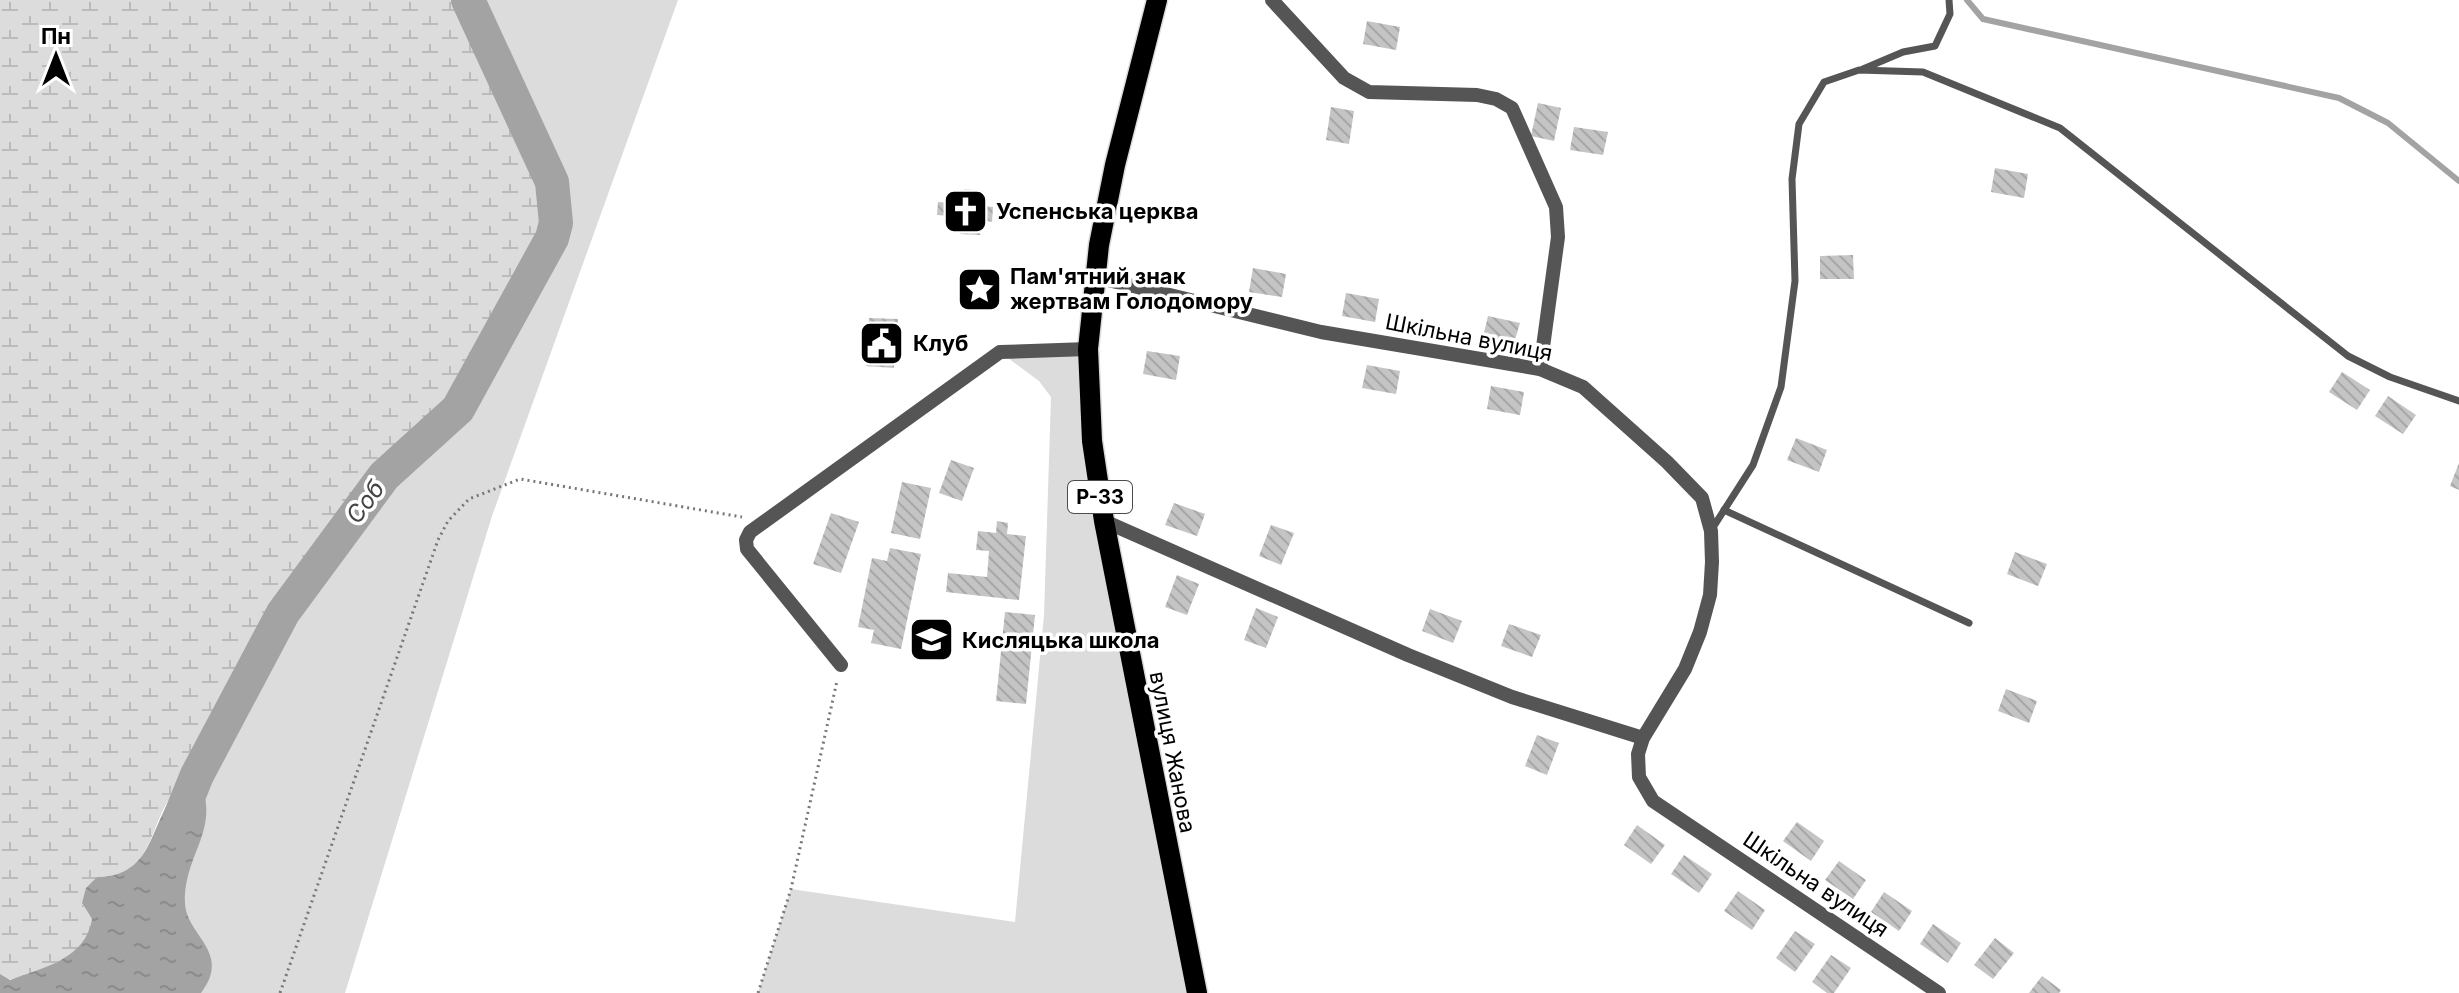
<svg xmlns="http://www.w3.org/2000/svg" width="2459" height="993" font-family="Inter,sans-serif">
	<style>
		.green { fill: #dcdcdc }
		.wetland { fill: url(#wetland-marsh) }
		.water { fill: url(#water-ripples) }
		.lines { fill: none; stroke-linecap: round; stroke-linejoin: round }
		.stream { stroke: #a3a3a3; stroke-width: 6 }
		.river { stroke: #a3a3a3; stroke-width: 34 }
		.building { fill: url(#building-back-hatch) }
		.primary-casing { stroke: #dbdbdb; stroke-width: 23 }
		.path { stroke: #777; stroke-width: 3; stroke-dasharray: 2 4; stroke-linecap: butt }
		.lane { stroke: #555; stroke-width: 7 }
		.street { stroke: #555; stroke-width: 14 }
		.primary { stroke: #000; stroke-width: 20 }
		.labels { text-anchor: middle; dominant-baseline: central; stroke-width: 7; stroke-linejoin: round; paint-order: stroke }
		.shield { fill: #fff; stroke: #4c4c4c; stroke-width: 2 }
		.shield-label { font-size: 20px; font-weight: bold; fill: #000 }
		.poi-label { font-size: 22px; font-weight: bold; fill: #000; stroke: #fff; text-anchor: start }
		.street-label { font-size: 22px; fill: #000; stroke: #fff }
		.water-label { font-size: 24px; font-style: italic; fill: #444; stroke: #fff }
	</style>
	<defs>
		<pattern id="wetland-marsh" width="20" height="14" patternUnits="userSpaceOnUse" patternTransform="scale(2)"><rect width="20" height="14" fill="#dcdcdc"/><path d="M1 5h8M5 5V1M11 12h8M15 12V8" fill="none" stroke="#bbb"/></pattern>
		<pattern id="water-ripples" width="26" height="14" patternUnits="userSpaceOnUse" patternTransform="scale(2)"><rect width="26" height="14" fill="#a3a3a3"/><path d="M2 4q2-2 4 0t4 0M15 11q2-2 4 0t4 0" fill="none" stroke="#8b8b8b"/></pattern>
		<pattern id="building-back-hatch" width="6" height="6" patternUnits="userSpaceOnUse" patternTransform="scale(2)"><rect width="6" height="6" fill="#c4c4c4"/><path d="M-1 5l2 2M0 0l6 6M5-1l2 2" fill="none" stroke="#a7a7a7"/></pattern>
	</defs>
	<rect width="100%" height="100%" fill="#fff"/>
	<g class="green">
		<polygon points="468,0 678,0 492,516 345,993 62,993 144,906 198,775 281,616 384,476 458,409 552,238 556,223 552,182"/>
		<polygon points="1088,349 1092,441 1197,993 758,993 791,889 1015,922 1044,615 1051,397 1039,381 1000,352"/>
	</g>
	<path class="wetland" d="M 0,0 L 468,0 L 552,182 L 556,223 L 552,238 L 458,409 L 384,476 L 295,594 L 270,634 L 198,775 C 192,778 185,780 181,784 C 146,818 159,876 97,877 L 82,903 L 92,919 C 91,928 90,937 84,943 C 66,961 25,980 0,980 Z"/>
	<path class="water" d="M 197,775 C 224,828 184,852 185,902 C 185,935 233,952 201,993 L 0,993 L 0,974 L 10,980 C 42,968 86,959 92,919 L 82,903 L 86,888 L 97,877 C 166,876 144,802 197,775 Z"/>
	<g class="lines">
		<polyline class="stream" points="1967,0 1983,19 2339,98 2388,123 2459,181"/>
		<polyline class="river" points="180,817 197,775 283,613 384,476 458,409 552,238 556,223 552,182 468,0"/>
	</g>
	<g class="building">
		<polygon points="1367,21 1400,27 1396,50 1363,44"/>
		<polygon points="1538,103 1561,108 1554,141 1531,136"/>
		<polygon points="1331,107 1354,111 1349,144 1326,140"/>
		<polygon points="1574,127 1608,132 1603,155 1570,150"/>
		<polygon points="1995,168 2028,174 2024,198 1991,192"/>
		<polygon points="964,189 983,191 982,206 993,207 992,222 982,220 980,235 960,234 961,217 937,215 938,202 963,204"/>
		<polygon points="1853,255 1854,279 1820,279 1820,256"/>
		<polygon points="1253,268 1286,274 1282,297 1249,292"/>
		<polygon points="1346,293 1379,299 1375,322 1342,316"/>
		<polygon points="1488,316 1520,323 1514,343 1483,337"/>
		<polygon points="869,318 898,319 894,368 866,366"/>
		<polygon points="1147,351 1180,356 1176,380 1143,374"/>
		<polygon points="1367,365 1400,371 1396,394 1362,388"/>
		<polygon points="2342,372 2370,390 2357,410 2329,392"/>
		<polygon points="1491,386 1524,392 1520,415 1487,409"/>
		<polygon points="2388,396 2416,415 2403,434 2375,416"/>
		<polygon points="1796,438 1827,450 1819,472 1787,460"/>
		<polygon points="951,460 974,468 962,501 939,493"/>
		<polygon points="2459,463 2459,490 2450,486"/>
		<polygon points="902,482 931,488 920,539 891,533"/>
		<polygon points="1174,503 1205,514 1197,536 1165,525"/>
		<polygon points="831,513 859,522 841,573 813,564"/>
		<polygon points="997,521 1008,523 1007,534 1026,536 1019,600 946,592 948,573 987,577 989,551 976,550 978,531 996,533"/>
		<polygon points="1271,525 1294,533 1281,565 1259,556"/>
		<polygon points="890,548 921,554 901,649 871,643 874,630 858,627 872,558 887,561"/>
		<polygon points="2015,552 2047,564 2038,586 2007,574"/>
		<polygon points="1177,575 1199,584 1187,615 1165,607"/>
		<polygon points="1256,608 1278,617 1266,648 1244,640"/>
		<polygon points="1430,609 1462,621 1453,643 1422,631"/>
		<polygon points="1005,612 1035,615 1026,704 996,701"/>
		<polygon points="1509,624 1541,635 1532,657 1501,646"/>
		<polygon points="2006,689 2037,701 2029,723 1998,711"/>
		<polygon points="1537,735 1559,743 1547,775 1525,766"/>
		<polygon points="1797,822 1824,841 1811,861 1783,841"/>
		<polygon points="1637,825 1665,845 1651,864 1624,845"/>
		<polygon points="1684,855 1712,874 1699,893 1671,874"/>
		<polygon points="1839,861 1866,880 1853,899 1825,880"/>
		<polygon points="1738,891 1765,910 1752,930 1724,911"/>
		<polygon points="1884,892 1912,911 1899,931 1871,912"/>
		<polygon points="1933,924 1961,943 1948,963 1920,944"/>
		<polygon points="1795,931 1815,944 1795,972 1776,958"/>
		<polygon points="1995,938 2014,953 1993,979 1974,965"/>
		<polygon points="1831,955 1851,968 1834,993 1827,993 1812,982"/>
		<polygon points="2042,976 2061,990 2059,993 2029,993"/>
	</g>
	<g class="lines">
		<defs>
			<polyline id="primary" points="1157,0 1115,165 1099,245 1088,349 1092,441 1104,521 1197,993"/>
		</defs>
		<use href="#primary" class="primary-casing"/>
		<g class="path">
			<polyline points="280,993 438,540 448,521 469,499 520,479 742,517"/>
			<polyline points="758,993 791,889 837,681"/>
		</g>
		<g class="lane">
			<polyline points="1863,69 1903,52 1935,46 1950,14 1949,0"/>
			<polyline points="1724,510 1969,623"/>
			<polyline points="1712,529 1753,465 1781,387 1795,281 1792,179 1799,124 1824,82 1859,70 1923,72 2060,128 2348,356 2390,377 2459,401"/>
		</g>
		<g class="street">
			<polyline points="1272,0 1344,78 1369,92 1477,95 1496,99 1512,108 1556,207 1558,237 1540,369"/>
			<polyline points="1096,277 1321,332 1540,369 1583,387 1667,462 1702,498 1711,531 1712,562 1710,595 1700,632 1685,669 1643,738 1638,754 1639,777 1653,801 1939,993"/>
			<polyline points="1104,521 1408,655 1512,697 1643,738"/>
			<polyline points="841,665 747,549 746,540 750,532 1000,352 1088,349"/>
		</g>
		<use href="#primary" class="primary"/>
	</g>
	<defs>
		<symbol id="church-square" viewBox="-11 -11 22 22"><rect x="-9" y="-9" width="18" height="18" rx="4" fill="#000" stroke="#fff"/><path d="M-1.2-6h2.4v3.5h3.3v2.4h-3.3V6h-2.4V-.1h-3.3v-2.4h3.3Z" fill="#fff"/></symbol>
		<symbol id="sight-square" viewBox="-11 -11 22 22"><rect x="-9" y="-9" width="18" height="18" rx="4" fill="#000" stroke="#fff"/><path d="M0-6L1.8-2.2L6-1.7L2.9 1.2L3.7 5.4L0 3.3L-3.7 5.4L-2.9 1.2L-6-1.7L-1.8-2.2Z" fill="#fff"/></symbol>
		<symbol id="civic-square" viewBox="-11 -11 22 22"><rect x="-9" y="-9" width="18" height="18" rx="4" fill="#000" stroke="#fff"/><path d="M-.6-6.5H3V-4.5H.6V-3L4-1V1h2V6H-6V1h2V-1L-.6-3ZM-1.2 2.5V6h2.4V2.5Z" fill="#fff"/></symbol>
		<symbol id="school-square" viewBox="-11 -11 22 22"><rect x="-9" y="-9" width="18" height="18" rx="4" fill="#000" stroke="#fff"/><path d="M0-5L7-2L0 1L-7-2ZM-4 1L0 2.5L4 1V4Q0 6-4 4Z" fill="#fff"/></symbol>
	</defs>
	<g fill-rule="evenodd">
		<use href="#church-square" x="940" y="186" width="51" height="51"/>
		<use href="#sight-square" x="954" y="264" width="51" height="51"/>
		<use href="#civic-square" x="856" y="318" width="51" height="51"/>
		<use href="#school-square" x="906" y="614" width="51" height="51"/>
	</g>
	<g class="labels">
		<rect class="shield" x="1068" y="481" width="64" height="32" rx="6"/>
		<g class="shield-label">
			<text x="1100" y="497">Р-33</text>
		</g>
		<g class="poi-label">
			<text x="996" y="211">Успенська церква</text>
			<text x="1010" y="276">Пам'ятний знак<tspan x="1010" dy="25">жертвам Голодомору</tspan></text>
			<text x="913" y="343">Клуб</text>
			<text x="962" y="640">Кисляцька школа</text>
		</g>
		<g class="street-label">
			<text transform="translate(1469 337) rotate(11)">Шкільна вулиця</text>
			<text transform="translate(1173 752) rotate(79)">вулиця Жанова</text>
			<text transform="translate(1816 884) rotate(34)">Шкільна вулиця</text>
		</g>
		<g class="water-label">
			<text transform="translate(365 502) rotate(-53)">Соб</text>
		</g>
	</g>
	<g transform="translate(56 56)" stroke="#ffffff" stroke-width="6" paint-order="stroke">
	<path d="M0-6L14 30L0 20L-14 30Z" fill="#000000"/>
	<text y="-12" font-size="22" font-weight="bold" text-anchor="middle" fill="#000000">Пн</text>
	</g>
</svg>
